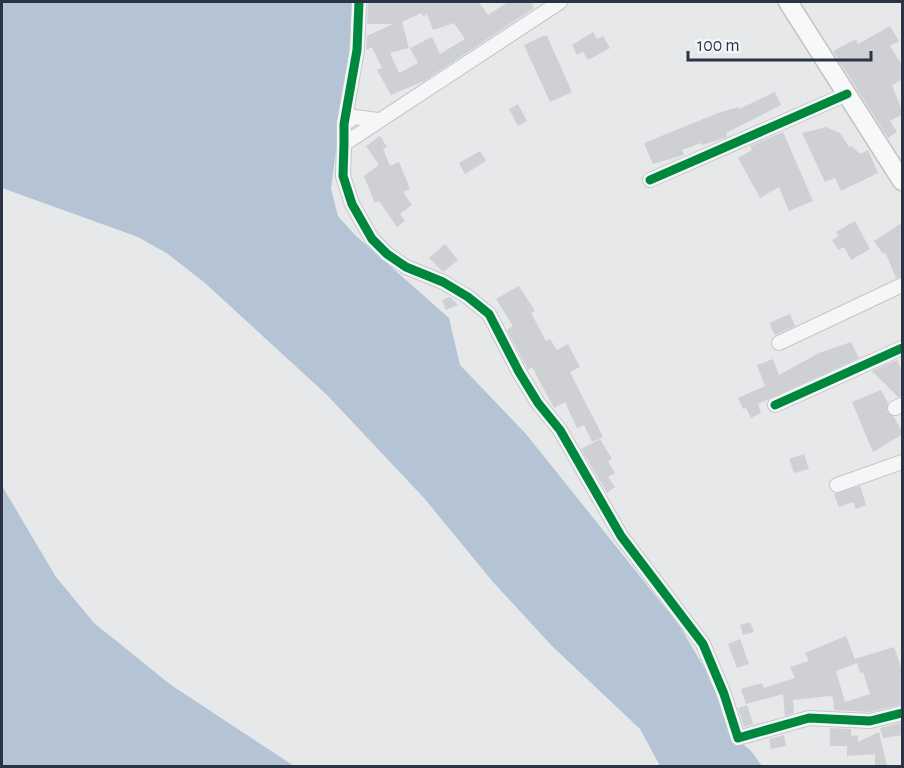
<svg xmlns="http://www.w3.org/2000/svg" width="904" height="768" font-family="'Alegreya Sans',sans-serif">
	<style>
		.water { fill: #b4c4d5 }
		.building { fill: #ced0d3; fill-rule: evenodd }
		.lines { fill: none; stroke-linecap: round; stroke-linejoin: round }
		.minor-casing { stroke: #c4c6c8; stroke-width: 16 }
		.major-casing { stroke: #c2c5c8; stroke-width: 21 }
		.minor { stroke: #f5f6f7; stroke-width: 14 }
		.major { stroke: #f8f8f8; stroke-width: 18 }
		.cycleway-casing { stroke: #f4f6f9; stroke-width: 13 }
		.cycleway { stroke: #00873e; stroke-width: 9 }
	</style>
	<rect width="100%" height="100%" fill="#e6e8ea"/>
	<g class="water">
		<polygon points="2,2 355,2 331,189 338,216 355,235 449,318 460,365 526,434 679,625 711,679 738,740 751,751 762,766 660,766 640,729 552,646 493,582 424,498 327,395 205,283 168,254 138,237 2,188"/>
		<polygon points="2,486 56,577 94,623 171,685 294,766 2,766"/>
	</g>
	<g class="building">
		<path d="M 368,2 L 479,2 L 488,15 L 508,2 L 531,2 L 534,8 L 424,81 L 391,95 L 377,70 L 382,68 L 372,47 L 366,50 L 367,36 L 393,24 L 367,24 ZM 421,13 L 424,17 L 427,14 L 433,30 L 454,23 L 465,39 L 440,54 L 432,37 L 410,48 L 418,63 L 399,73 L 390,53 L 409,48 L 402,22 Z"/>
		<polygon points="890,26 899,41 890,46 903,67 903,79 892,85 903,114 890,121 897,132 888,138 833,51 856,39 858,44"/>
		<polygon points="593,32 597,39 603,36 610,48 588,60 583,52 577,55 572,45"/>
		<polygon points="543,36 547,36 572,92 550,102 524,45"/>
		<polygon points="775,92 781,105 726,133 727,137 702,145 701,143 682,150 684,155 653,164 644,143 718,113 738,107 739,109"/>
		<polygon points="518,104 527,121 518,126 509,109"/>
		<polygon points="826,127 840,133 849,147 852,146 860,154 868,150 878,173 841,191 835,178 825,182 802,133"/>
		<polygon points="783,132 813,201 789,211 779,187 760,198 738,158 752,150 750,146"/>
		<polygon points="380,136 387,147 383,149 390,166 399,162 410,189 403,192 412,205 400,214 405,221 397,227 379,201 375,203 364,176 379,165 366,146"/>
		<polygon points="480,151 486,161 465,174 459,163"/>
		<polygon points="855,221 870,249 851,260 844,247 838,250 832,240 839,236 836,232"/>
		<polygon points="903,222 903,276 896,278 885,252 883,254 874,241"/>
		<polygon points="445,244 458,260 443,272 429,258"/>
		<polygon points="519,286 535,311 531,313 546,341 550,339 557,350 568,344 580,367 570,372 603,437 592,442 584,425 577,428 565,402 554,408 532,367 528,370 525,364 507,330 513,326 496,299"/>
		<polygon points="450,297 458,305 446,310 442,300"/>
		<polygon points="790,314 795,326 775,335 769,323"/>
		<polygon points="851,342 859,358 758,404 761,413 751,418 746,408 743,409 738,398 765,386 757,365 773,359 779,375 819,353"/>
		<polygon points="897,360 903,374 903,396 898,397 872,371"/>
		<polygon points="881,390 888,403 887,412 894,417 903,434 873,452 852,402"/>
		<polygon points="600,439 612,459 608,461 615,473 608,477 615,487 607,493 581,449"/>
		<polygon points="804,454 809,469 794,473 789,459"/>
		<polygon points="860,486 866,505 856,509 853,502 839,507 834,494"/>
		<polygon points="750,622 754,632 743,635 740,625"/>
		<path d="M 846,636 L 855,659 L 894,647 L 903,673 L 903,704 L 869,712 L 834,710 L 833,697 L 830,696 L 793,700 L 794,713 L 785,716 L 783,694 L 746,704 L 741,689 L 762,683 L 764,688 L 795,678 L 790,667 L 809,661 L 805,653 ZM 857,663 L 860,673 L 863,672 L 870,694 L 845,702 L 836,671 Z"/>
		<polygon points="740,639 749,664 737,668 728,644"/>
		<polygon points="747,705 753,724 744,727 738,708"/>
		<polygon points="903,722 903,735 883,738 880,728"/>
		<polygon points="830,728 851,729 851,736 858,735 858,742 879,732 887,766 875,766 875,754 847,756 847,746 830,746"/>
		<polygon points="784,735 786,746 771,749 769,739"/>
	</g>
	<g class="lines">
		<defs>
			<g id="minor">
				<polyline points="359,2 357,50 344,124 344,144 343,176 352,204 372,239 387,254 406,267 443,282 468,297 489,314 519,372 538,403 560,430 621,536 703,644 724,694 738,738 809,718 870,721 902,713"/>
				<polyline points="344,124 354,117 378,120"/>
				<polyline points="344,144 560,2"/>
				<polyline points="650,180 847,94"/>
				<polyline points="779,343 902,285"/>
				<polyline points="775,405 902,348"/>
				<polyline points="895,408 902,405"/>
				<polyline points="837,485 902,462"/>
			</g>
			<polyline id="major" points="788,2 902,181"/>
		</defs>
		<use href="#minor" class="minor-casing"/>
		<use href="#major" class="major-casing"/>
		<use href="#minor" class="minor"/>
		<use href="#major" class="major"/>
		<defs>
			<g id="cycleway">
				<polyline points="359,2 357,50 344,124 344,144 343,176 352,204 372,239 387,254 406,267 443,282 468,297 489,314 519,372 538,403 560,430 621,536 703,644 724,694 738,738 809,718 870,721 902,713"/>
				<polyline points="650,180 847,94"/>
				<polyline points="775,405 902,348"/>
			</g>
		</defs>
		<use href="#cycleway" class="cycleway-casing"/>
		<use href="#cycleway" class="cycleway"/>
	</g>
	<rect width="904" height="768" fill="none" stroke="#2b3445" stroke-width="6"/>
	<path d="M688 51v9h183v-9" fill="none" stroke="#2b3445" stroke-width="3"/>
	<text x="697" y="51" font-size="18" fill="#2b3445" stroke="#f4f6f9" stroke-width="4.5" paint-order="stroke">100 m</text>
</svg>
